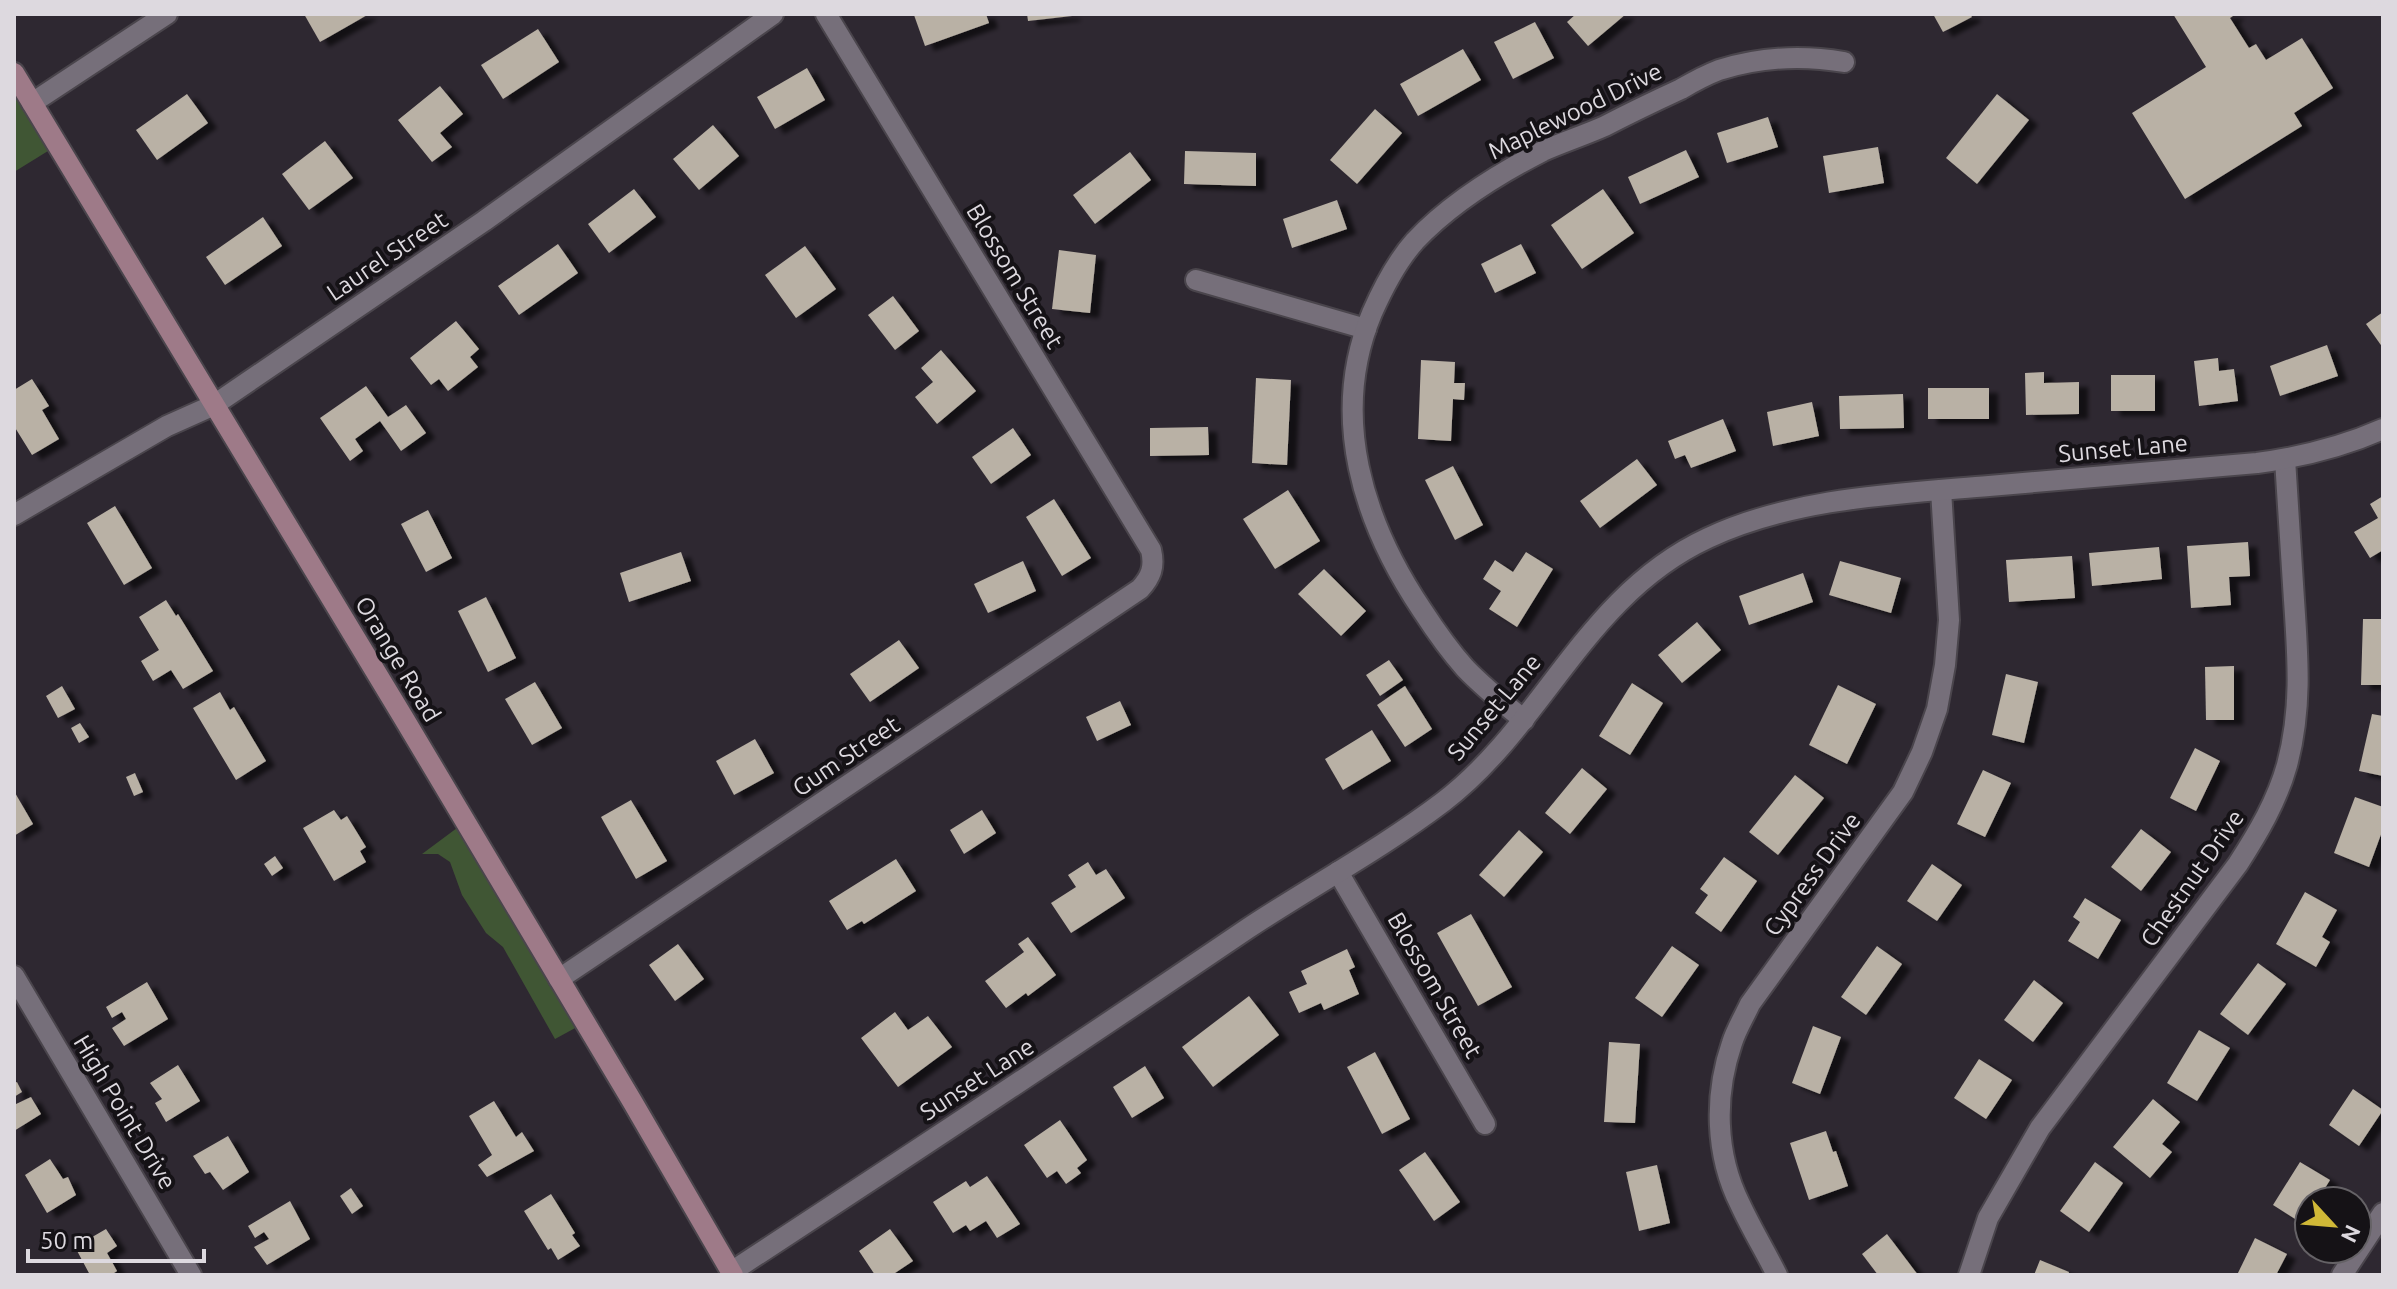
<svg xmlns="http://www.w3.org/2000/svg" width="2397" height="1289" font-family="Ubuntu,sans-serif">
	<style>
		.green { fill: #405634 }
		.building { fill: #b9b1a5; filter: url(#shadow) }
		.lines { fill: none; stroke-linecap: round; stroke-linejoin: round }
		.minor-casing { stroke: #4a454c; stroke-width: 24 }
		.tertiary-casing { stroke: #4a454c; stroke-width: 24 }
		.secondary-casing { stroke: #4a454c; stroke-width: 24 }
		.minor { stroke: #766f7a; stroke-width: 20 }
		.tertiary { stroke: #766f7a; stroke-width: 20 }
		.secondary { stroke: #9e7a88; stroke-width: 20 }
		.labels { text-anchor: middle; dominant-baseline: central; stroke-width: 8; stroke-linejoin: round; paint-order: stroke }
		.street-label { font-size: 24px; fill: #ddd9df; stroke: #151216 }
	</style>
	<defs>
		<filter id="shadow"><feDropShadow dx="9" dy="5" stdDeviation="2" flood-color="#0009"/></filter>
	</defs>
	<rect width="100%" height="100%" fill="#2e2831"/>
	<g class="green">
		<polygon points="14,94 48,151 14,172"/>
		<polygon points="457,828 577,1027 555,1039 503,947 486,933 462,895 450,862 438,854 422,854"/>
	</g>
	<g class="building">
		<polygon points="304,14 369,14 320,42"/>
		<polygon points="986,14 989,23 925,46 914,15"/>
		<polygon points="1027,14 1071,14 1072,16 1028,21"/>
		<polygon points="1576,14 1626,14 1588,46 1567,22"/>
		<polygon points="1933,14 1970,14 1972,17 1943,32"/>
		<polygon points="2173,14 2236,14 2230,18 2249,48 2256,44 2266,60 2302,38 2333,88 2294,113 2302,126 2185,199 2132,113 2206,67"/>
		<polygon points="1535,22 1554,58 1513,79 1494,42"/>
		<polygon points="538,29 559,62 503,99 481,65"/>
		<polygon points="1463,49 1481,80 1418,116 1400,84"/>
		<polygon points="807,68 825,100 775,129 757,97"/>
		<polygon points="440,86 463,114 440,133 452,147 432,162 398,120"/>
		<polygon points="187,94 208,123 157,160 136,130"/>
		<polygon points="1997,94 2029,120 1977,184 1946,158"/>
		<polygon points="1375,109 1402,133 1357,184 1330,160"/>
		<polygon points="1768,117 1778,147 1727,163 1717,133"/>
		<polygon points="713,125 739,156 699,190 673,159"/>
		<polygon points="325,141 353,178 309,210 282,174"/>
		<polygon points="1878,147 1884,183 1829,193 1823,156"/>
		<polygon points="1686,150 1699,177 1640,204 1628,177"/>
		<polygon points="1185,151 1256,153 1256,186 1184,184"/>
		<polygon points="1130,152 1151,180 1095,224 1073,195"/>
		<polygon points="634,189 656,217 609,253 588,224"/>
		<polygon points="1603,189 1634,233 1582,269 1551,225"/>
		<polygon points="1337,200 1347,229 1292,248 1283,219"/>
		<polygon points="263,217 282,246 225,285 206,257"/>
		<polygon points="558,244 578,273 519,315 498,286"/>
		<polygon points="1521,244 1536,273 1495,293 1481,264"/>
		<polygon points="805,246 836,289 796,318 765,275"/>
		<polygon points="1059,250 1096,255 1090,313 1052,309"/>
		<polygon points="893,296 919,331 895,350 868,315"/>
		<polygon points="2383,312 2383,348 2366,324"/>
		<polygon points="456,321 479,349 470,357 478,367 448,391 439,379 431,385 410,358"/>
		<polygon points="2327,345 2338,376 2280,396 2270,366"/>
		<polygon points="941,350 976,391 937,424 915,397 933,382 921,368"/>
		<polygon points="2218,358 2219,371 2234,369 2238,401 2199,406 2194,361"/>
		<polygon points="1421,360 1455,362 1454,383 1465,383 1464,400 1453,399 1451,441 1418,439"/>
		<polygon points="2044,372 2044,383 2079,382 2079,414 2026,415 2025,373"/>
		<rect x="2111" y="375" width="44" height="36"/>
		<polygon points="1256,378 1291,380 1287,465 1252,463"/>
		<polygon points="32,379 49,406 42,410 59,439 32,455 14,426 14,390"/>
		<polygon points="366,386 388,417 406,405 426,433 401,451 380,421 355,439 363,451 350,461 320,418"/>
		<rect x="1928" y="388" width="61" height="31"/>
		<polygon points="1903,394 1904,428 1840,429 1839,396"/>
		<polygon points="1812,402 1819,436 1773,446 1767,412"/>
		<polygon points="1723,419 1736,451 1691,468 1685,455 1675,459 1668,441"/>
		<polygon points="1208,427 1209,455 1150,456 1150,428"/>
		<polygon points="1013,428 1031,455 991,484 972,457"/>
		<polygon points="1637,459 1657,485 1600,528 1580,501"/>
		<polygon points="1453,466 1483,525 1455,540 1425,480"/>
		<polygon points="1288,490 1320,541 1275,569 1243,519"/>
		<polygon points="2383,496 2383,550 2370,558 2354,532 2378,518 2370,504"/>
		<polygon points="1054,499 1091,558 1062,576 1026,517"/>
		<polygon points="115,506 152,568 124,585 87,523"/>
		<polygon points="428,510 452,558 426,572 401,524"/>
		<polygon points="2248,542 2250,576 2229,577 2231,605 2191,608 2187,546"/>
		<polygon points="2159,547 2162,579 2092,586 2089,553"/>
		<polygon points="681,552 691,581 629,602 620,573"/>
		<polygon points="1526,552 1553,569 1517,627 1489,609 1501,591 1483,579 1495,560 1513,572"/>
		<polygon points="2072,556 2075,598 2009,602 2006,560"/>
		<polygon points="1023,561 1036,591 988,613 974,584"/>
		<polygon points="1840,561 1901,578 1891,613 1829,595"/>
		<polygon points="1324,569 1366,611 1341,636 1298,594"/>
		<polygon points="1803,573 1813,602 1749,625 1739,596"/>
		<polygon points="486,597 516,658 488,672 458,611"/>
		<polygon points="166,600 176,616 178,614 213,671 183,689 171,670 153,681 141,661 159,650 139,617"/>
		<polygon points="2363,619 2383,619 2383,685 2361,685"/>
		<polygon points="1697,622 1721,650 1682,683 1658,655"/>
		<polygon points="899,640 919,668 870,702 850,674"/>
		<polygon points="1389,660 1403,680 1380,696 1366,675"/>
		<polygon points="2234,666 2234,720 2206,720 2205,667"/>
		<polygon points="2006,674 2038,682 2024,743 1992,735"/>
		<polygon points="535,682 562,728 532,745 505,699"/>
		<polygon points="1632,683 1663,703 1630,755 1599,736"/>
		<polygon points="1838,685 1876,704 1847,764 1809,745"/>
		<polygon points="62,686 75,709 58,718 46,696"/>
		<polygon points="1405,686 1432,729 1405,747 1377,705"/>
		<polygon points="220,692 230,710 234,707 266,761 236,780 193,708"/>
		<polygon points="1120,701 1131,725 1097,741 1086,717"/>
		<polygon points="2372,714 2383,716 2383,776 2359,771"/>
		<polygon points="80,723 89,737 79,743 71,728"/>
		<polygon points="1372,730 1391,761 1343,790 1325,759"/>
		<polygon points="755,739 774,773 734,795 716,761"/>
		<polygon points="2195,748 2220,761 2196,811 2170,798"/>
		<polygon points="1582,768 1607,789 1570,834 1545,813"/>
		<polygon points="1983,770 2011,783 1985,837 1957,824"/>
		<polygon points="135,773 143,792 134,796 126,777"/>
		<polygon points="1795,775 1824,798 1778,855 1749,832"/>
		<polygon points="14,791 33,824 14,836"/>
		<polygon points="2355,797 2383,807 2383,829 2369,867 2334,853"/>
		<polygon points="631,800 667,861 636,879 601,817"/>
		<polygon points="334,810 341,820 347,816 366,847 360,851 366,862 334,881 303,828"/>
		<polygon points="982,810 996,833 964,854 950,830"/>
		<polygon points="2141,829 2171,852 2141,891 2111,867"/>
		<polygon points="1519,830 1543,852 1504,897 1479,875"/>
		<polygon points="275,856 283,868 272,876 264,864"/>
		<polygon points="1724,857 1757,881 1721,932 1695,913 1708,895 1700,889"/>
		<polygon points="896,859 916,891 864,924 862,921 847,930 829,901"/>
		<polygon points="1088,862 1096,875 1106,869 1125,898 1071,933 1051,903 1076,887 1068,875"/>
		<polygon points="1932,864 1962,885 1937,921 1907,901"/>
		<polygon points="2305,892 2337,910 2322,937 2330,942 2316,967 2276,944"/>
		<polygon points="2085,898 2121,920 2098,959 2068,941 2080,922 2073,917"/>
		<polygon points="1471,914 1512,987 1478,1006 1437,933"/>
		<polygon points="1028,937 1056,975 1028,996 1026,993 1006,1008 985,981 1024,952 1018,944"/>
		<polygon points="678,944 704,979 675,1001 649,965"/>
		<polygon points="1672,946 1699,965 1662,1017 1635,998"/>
		<polygon points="1877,946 1902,964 1866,1015 1841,997"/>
		<polygon points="1347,949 1355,967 1349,970 1359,994 1324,1010 1321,1003 1299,1013 1289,992 1307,984 1301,971"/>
		<polygon points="2258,963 2286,984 2248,1035 2220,1014"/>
		<polygon points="2034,980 2063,1003 2033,1042 2004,1020"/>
		<polygon points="147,982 168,1019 124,1046 112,1028 126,1019 122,1012 112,1018 106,1007"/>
		<polygon points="1249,996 1279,1035 1213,1087 1182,1047"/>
		<polygon points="895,1012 908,1030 928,1016 952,1047 898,1087 861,1038"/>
		<polygon points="1813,1026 1841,1037 1820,1094 1792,1083"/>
		<polygon points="2199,1030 2230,1048 2197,1101 2167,1083"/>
		<polygon points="1609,1042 1640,1044 1635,1123 1604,1122"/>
		<polygon points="1375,1052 1410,1119 1382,1134 1347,1067"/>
		<polygon points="1979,1059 2012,1080 1986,1119 1954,1098"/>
		<polygon points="178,1065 200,1101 166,1122 155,1103 162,1099 150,1083"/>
		<polygon points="1145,1066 1164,1098 1132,1118 1113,1087"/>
		<polygon points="17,1082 22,1092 14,1097 14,1083"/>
		<polygon points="2353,1089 2383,1110 2359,1146 2329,1125"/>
		<polygon points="31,1097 41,1114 14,1131 14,1099 16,1104"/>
		<polygon points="2153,1099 2180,1122 2162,1144 2172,1152 2150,1178 2113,1147"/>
		<polygon points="494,1101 516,1137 522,1132 534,1151 487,1177 478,1165 492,1155 469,1116"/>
		<polygon points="1060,1120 1087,1160 1077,1168 1081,1173 1066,1184 1057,1171 1047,1178 1024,1145"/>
		<polygon points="1826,1131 1833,1152 1836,1151 1848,1186 1809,1200 1790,1143"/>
		<polygon points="228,1136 249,1172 223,1190 210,1172 205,1174 193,1156"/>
		<polygon points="1425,1152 1460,1202 1434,1221 1399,1170"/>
		<polygon points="50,1159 63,1179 68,1177 76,1195 47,1213 25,1175"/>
		<polygon points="2095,1162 2123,1183 2089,1232 2060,1211"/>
		<polygon points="2300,1162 2330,1180 2317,1201 2309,1201 2309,1214 2303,1224 2273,1205"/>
		<polygon points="1657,1165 1670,1223 1639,1231 1626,1172"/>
		<polygon points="987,1176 1020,1224 997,1238 986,1221 970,1231 966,1225 953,1233 933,1202 966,1181 970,1187"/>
		<polygon points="351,1188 363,1206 352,1214 340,1196"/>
		<polygon points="551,1194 575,1233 572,1235 580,1246 558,1260 551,1248 548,1250 524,1211"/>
		<polygon points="290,1201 310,1239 267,1265 254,1247 269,1239 264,1232 255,1238 248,1226"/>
		<polygon points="106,1229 117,1246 107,1253 117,1271 111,1275 90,1275 75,1247"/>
		<polygon points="890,1229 913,1261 892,1275 875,1275 859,1251"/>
		<polygon points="1887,1234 1918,1275 1878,1275 1862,1254"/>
		<polygon points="2255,1238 2287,1254 2276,1275 2237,1275"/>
		<polygon points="2040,1260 2069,1272 2068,1275 2034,1275"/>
	</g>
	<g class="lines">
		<defs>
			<g id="minor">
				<polyline points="32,103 167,14"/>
				<polyline points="1196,280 1366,329"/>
				<polyline points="14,515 167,426 214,405"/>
				<path d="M 1524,720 C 1503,703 1483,687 1465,668 C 1449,650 1435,630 1422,610 C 1363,522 1329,416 1372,313 C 1383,288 1397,261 1415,241 C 1450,204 1498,174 1543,151 C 1563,142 1585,135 1605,126 C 1630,113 1655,101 1681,89 C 1693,82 1706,75 1719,70 C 1760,57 1802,55 1844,62"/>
				<polyline points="1338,872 1485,1124"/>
				<polyline points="14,976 191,1275"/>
				<path d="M 559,979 L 1140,589 C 1151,577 1155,567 1151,550 L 826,14"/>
				<path d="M 1777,1275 C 1765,1251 1751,1228 1740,1204 C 1715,1154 1714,1095 1732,1043 C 1736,1030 1744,1017 1750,1004 L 1903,792 L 1922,752 L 1937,709 L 1945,665 L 1949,620 L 1941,490"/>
				<path d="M 1969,1275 L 1988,1218 L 2040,1128 L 2238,864 C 2258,833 2277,801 2287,765 C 2302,709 2298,658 2294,600 C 2291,553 2288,506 2285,459"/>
				<polyline points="2342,1275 2383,1213"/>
			</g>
			<g id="tertiary">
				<polyline points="214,405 484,221 773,14"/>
				<path d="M 731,1272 C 904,1159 1076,1045 1247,929 C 1312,886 1381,849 1443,802 C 1545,724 1585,595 1708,538 C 1793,498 1895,494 1989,486 C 2078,478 2168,471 2257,463 C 2302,457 2342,447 2383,429"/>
			</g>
			<polyline id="secondary" points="14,73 403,717 632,1101 733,1275"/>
		</defs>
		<use href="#minor" class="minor-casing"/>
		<use href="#tertiary" class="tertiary-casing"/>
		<use href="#secondary" class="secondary-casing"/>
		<use href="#minor" class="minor"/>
		<use href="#tertiary" class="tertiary"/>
		<use href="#secondary" class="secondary"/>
	</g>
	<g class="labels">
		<g class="street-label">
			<text transform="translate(1575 111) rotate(-26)">Maplewood Drive</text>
			<text transform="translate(387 256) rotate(-34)">Laurel Street</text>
			<text transform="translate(1015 276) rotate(59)">Blossom Street</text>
			<text transform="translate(2123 448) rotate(-5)">Sunset Lane</text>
			<text transform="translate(398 659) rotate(59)">Orange Road</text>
			<text transform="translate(1494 707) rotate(-50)">Sunset Lane</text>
			<text transform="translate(846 756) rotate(-34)">Gum Street</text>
			<text transform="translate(1812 874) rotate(-54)">Cypress Drive</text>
			<text transform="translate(2192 878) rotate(-55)">Chestnut Drive</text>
			<text transform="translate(1435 985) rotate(60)">Blossom Street</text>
			<text transform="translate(977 1079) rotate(-33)">Sunset Lane</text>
			<text transform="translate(125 1112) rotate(59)">High Point Drive</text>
		</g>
	</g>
	<rect width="2397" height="1289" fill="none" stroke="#ddd9df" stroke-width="32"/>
	<g transform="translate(2333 1225) rotate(116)"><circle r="38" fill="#151216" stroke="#656266" stroke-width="2"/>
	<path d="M0-6L14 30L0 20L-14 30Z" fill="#d0b837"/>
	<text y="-12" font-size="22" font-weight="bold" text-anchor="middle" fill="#ddd9df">N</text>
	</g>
	<path d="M28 1249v12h176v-12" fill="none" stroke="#ddd9df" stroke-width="4"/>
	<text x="40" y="1249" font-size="24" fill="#ddd9df" stroke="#151216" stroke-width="6" paint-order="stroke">50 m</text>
</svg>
